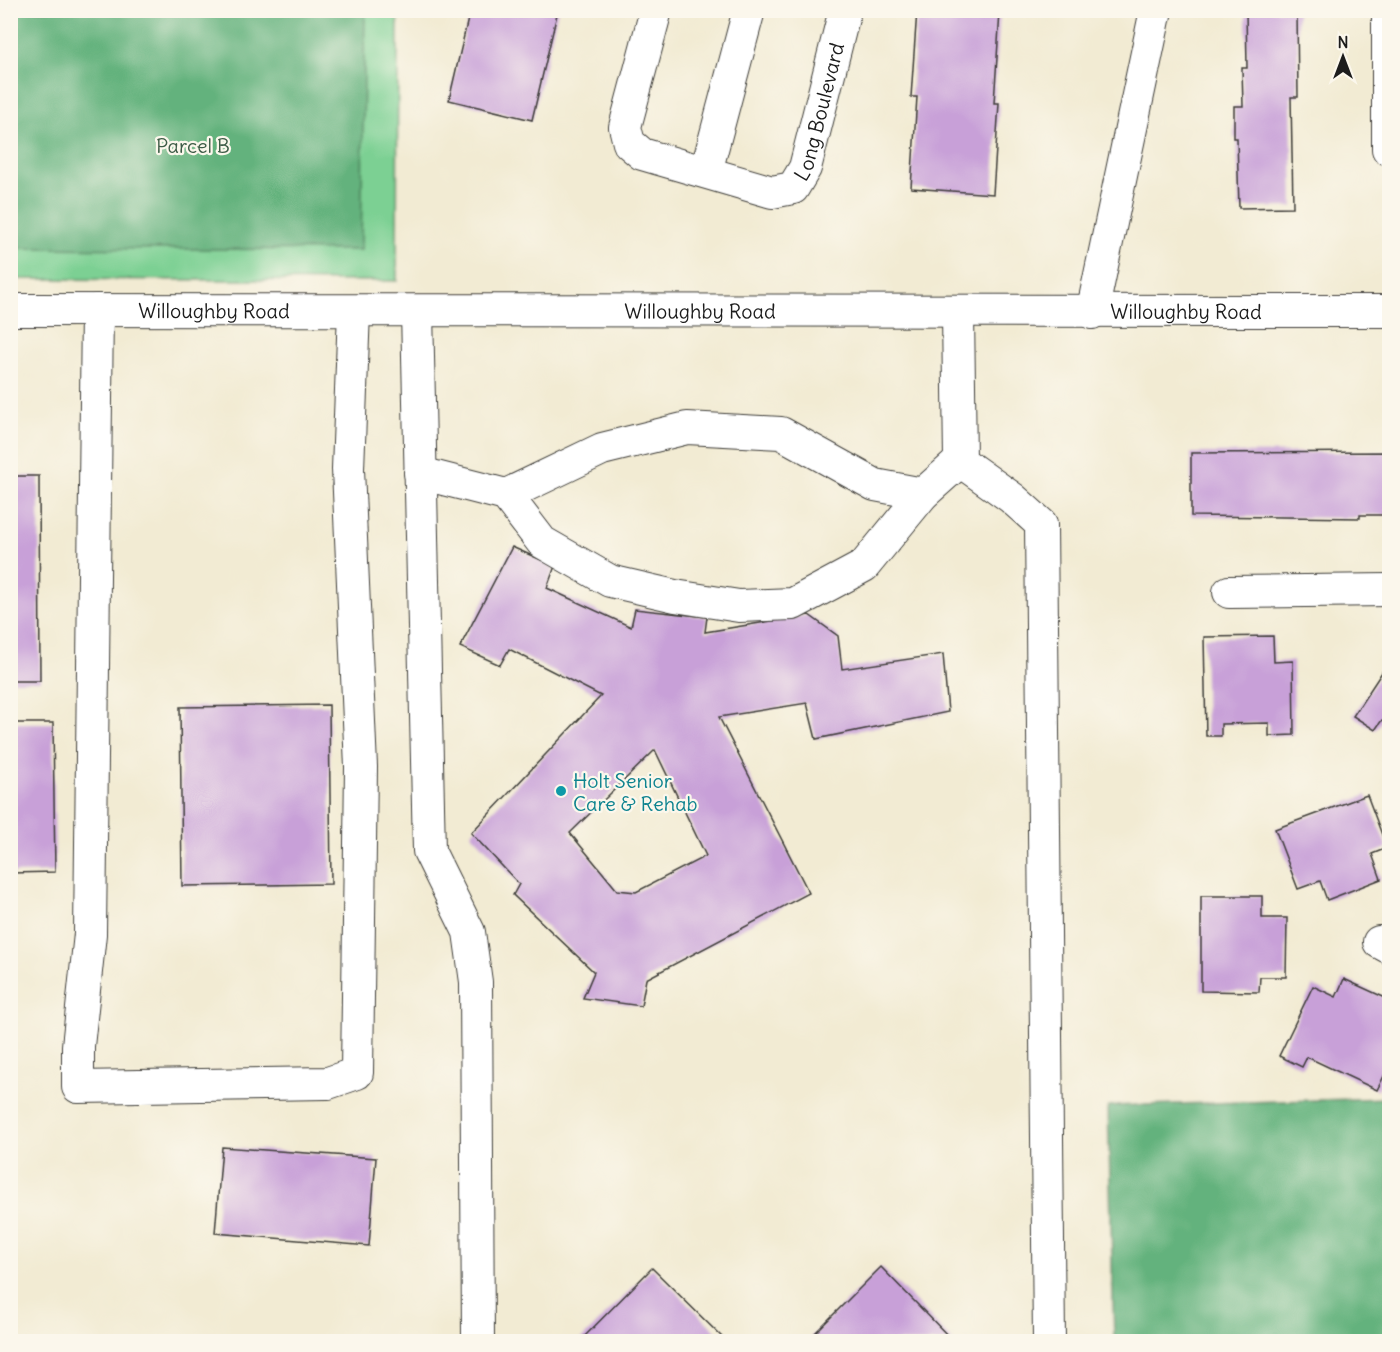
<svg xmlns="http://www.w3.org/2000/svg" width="1400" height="1352" font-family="Delius,sans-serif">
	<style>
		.green { fill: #7bd093; stroke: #4c7658; stroke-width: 1.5 }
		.forest { fill: #64b27d; stroke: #40674c; stroke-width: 1.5 }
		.building { fill: #c8a0d8; fill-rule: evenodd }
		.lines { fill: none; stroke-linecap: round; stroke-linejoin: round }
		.minor-casing { stroke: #3c3b37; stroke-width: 34 }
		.minor { stroke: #fff; stroke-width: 32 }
		.culture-dot { fill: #0f9aa8; stroke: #fbf7ec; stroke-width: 2 }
		.labels { text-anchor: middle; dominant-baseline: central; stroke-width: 4.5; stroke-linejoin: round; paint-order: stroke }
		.street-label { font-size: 20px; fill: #1c1c1c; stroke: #fbf7ec }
		.park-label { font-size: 20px; fill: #3d5b46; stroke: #fbf7ec }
		.culture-label { font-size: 20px; fill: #0d838f; stroke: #fbf7ec; text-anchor: start }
	</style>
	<rect width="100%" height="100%" fill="#fbf7ec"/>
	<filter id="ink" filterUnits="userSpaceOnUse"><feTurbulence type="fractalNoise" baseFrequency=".0167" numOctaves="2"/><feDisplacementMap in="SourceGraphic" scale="12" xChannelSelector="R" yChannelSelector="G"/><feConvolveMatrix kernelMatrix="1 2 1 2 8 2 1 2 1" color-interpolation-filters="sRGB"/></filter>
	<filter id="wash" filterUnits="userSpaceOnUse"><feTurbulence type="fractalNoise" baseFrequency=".008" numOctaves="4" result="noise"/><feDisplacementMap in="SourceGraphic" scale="24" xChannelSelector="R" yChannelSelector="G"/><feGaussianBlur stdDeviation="1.35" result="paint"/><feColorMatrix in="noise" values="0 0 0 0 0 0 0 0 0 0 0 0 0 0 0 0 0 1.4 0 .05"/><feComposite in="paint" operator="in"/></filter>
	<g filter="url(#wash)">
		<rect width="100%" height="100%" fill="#f2ebd3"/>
		<polygon class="green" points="11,11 398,11 397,281 11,279"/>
		<g class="forest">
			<polygon points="11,10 365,11 361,250 11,248"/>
			<polygon points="1389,1098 1389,1341 1114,1341 1108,1106"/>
		</g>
		<g id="blocks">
			<g class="building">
				<polygon points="470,10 558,10 532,120 449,100"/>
				<polygon points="917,10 1000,12 994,103 999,103 993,194 911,188 917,97 911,97"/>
				<polygon points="1246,10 1297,10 1298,97 1291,97 1293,207 1239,208 1237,138 1234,138 1234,106 1243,106 1242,68 1247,68"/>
				<polygon points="1390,452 1390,515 1360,515 1360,518 1191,516 1191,453"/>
				<polygon points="10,476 39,476 40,681 10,681"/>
				<path d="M 512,547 L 555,566 L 547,588 L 631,627 L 635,609 L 707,617 L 705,632 L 809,615 L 838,636 L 842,669 L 943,654 L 948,712 L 816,739 L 807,703 L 719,717 L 809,893 L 646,979 L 641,1006 L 583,998 L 594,972 L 513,895 L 519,884 L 471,833 L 601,696 L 509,649 L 500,665 L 460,647 ZM 655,750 L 706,856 L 636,892 L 617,890 L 570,833 Z"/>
				<polygon points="1273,636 1274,662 1293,661 1294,735 1269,736 1269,723 1221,724 1221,736 1206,736 1204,637"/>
				<polygon points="1390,660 1390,725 1382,720 1375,730 1353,716"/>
				<polygon points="329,705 331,884 182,886 180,707"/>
				<polygon points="10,723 53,723 55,872 10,873"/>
				<polygon points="1367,795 1387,848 1372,854 1381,879 1327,900 1320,881 1298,889 1275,829"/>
				<polygon points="1201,896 1262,896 1262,918 1287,918 1286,977 1260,977 1259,992 1201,991"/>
				<polygon points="1344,979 1390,1000 1390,1022 1386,1030 1390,1032 1390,1064 1377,1090 1307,1057 1302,1067 1279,1056 1313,986 1336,997"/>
				<polygon points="222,1147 376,1158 369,1246 215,1233"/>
				<polygon points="881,1267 954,1342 806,1342"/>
				<polygon points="652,1268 727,1342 579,1342"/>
			</g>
		</g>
	</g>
	<g filter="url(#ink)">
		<use href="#blocks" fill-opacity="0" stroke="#3c3b37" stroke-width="1.5"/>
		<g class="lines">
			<defs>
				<g id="minor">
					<path id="s1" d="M 656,10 L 625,127 L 629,143 L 642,154 L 772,192 L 793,188 L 805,168 L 845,10"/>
					<polyline points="1388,10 1388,149"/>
					<polyline points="706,172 749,10"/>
					<path id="s2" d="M 10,310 L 1390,311"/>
					<polyline points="97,310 90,934 78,1046 78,1087 328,1083 357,1073 361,767 348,469 354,311"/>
					<polyline points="417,311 429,851 469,932 476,982 478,1342"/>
					<polyline points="958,313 960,461 1012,498 1041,524 1049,1342"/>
					<polyline points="1092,313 1156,10"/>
					<polyline points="420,473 506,495 542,542 610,581 675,596 739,606 793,604 864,566 923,494 960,461"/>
					<polyline points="506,495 602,449 687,428 781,433 875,485 923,494"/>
					<polyline points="1229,592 1390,590"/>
					<polyline points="1379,942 1390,948"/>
				</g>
			</defs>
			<use href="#minor" class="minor-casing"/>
			<use href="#minor" class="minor"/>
		</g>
	</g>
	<circle class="culture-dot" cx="561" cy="791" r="6"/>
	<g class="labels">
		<g class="street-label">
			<text stroke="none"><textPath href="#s1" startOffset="393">Long Boulevard</textPath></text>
			<text stroke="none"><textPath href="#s2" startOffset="204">Willoughby Road</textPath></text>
			<text stroke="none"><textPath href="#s2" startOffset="690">Willoughby Road</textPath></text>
			<text stroke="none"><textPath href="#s2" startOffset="1176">Willoughby Road</textPath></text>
		</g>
		<g class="park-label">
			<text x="193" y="145">Parcel B</text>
		</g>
		<g class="culture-label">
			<text x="573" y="780">Holt Senior<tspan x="573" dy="23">Care &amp; Rehab</tspan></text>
		</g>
	</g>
	<rect width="1400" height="1352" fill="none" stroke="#fbf7ec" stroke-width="36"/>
	<g transform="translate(1343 57)" stroke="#fbf7ec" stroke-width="4.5" paint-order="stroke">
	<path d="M0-4.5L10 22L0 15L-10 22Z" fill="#1c1c1c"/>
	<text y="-9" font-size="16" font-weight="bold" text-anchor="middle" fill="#1c1c1c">N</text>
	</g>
</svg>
